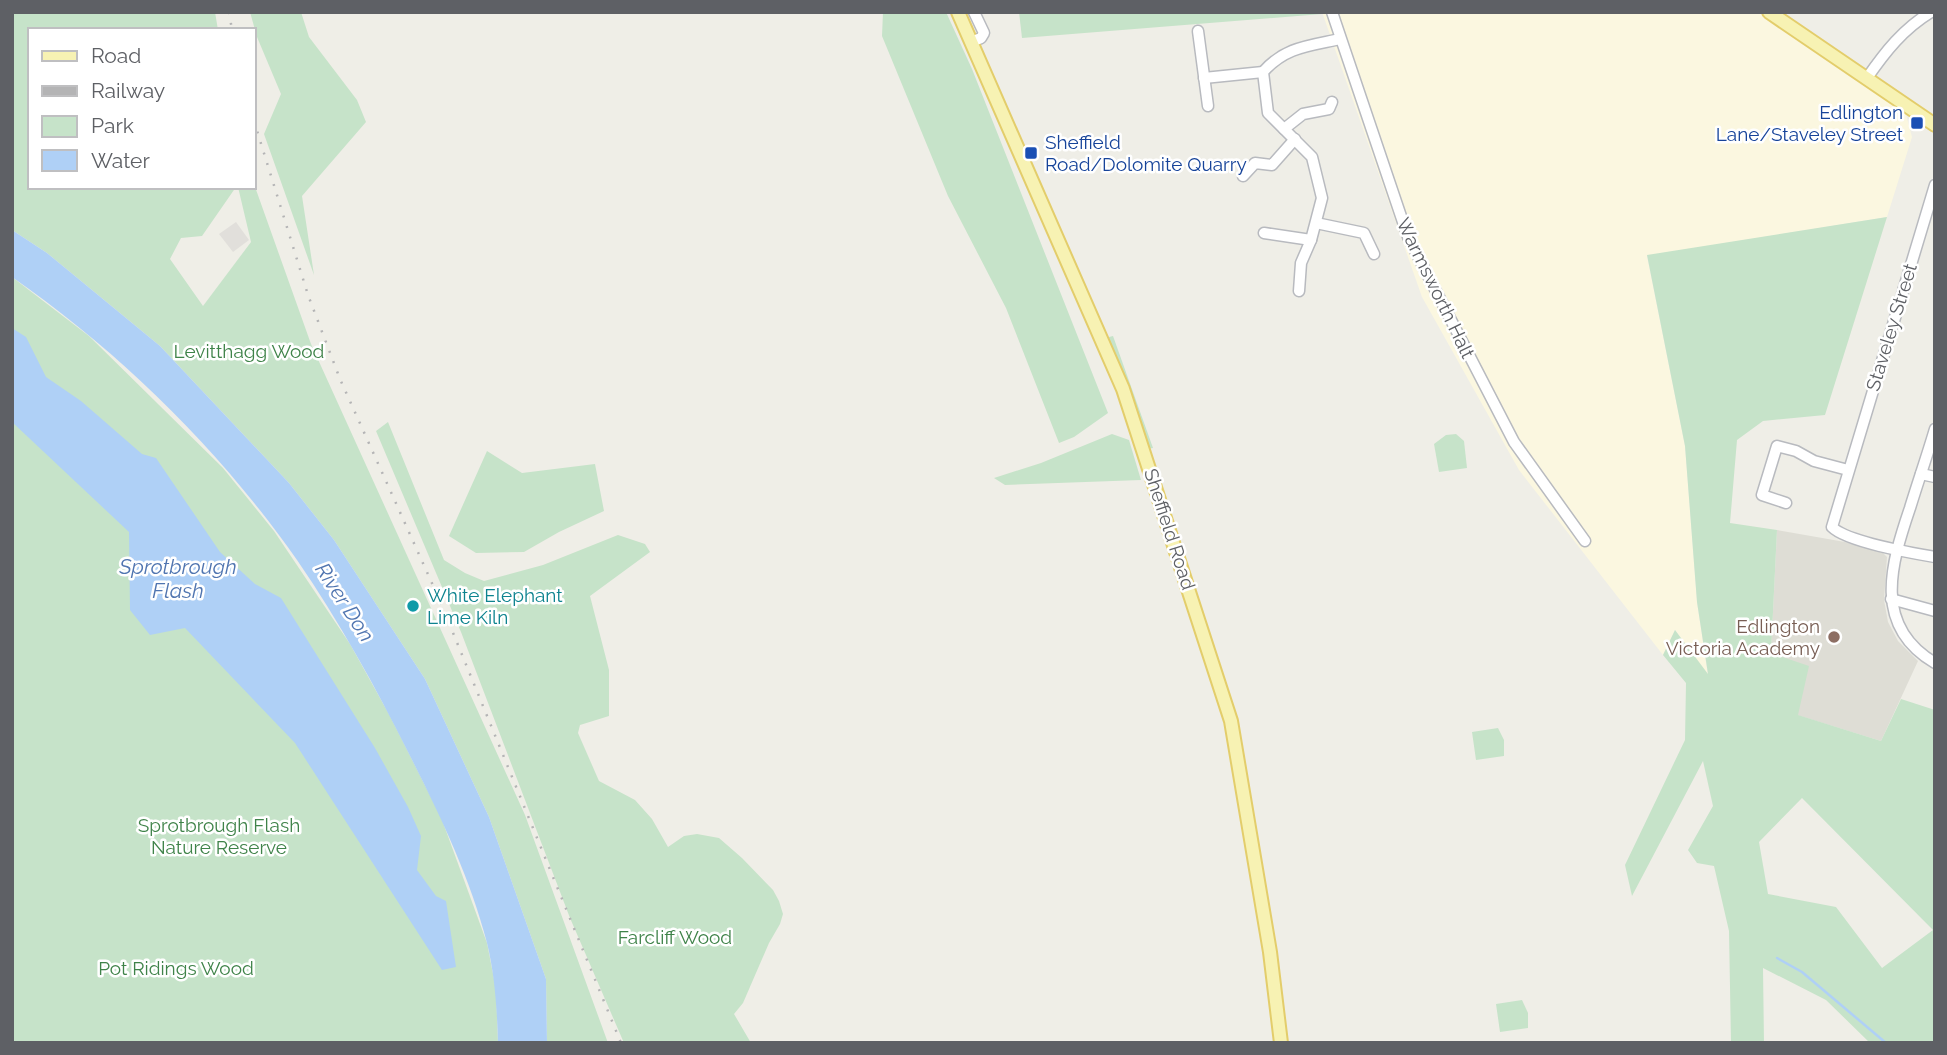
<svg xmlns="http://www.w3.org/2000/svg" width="1947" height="1055" font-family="Raleway,sans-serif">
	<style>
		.commercial { fill: #fbf7e0 }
		.industrial { fill: #e1dfdb }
		.education { fill: #deddd5 }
		.green { fill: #c6e3c9; fill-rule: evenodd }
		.water { fill: #afd0f6 }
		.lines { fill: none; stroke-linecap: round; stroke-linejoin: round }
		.stream { stroke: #afd0f6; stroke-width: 2.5 }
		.minor-casing { stroke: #b8babf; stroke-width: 13 }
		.major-casing { stroke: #e3cd6b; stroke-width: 16 }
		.minor { stroke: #fff; stroke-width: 10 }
		.major { stroke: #f7f2b3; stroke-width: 12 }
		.rail { stroke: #b4b4b5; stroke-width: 2.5; stroke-dasharray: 2 9; stroke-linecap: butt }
		.transit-dot { fill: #1a4fb4; stroke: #fff; stroke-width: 2.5 }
		.culture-dot { fill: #0f9aa8; stroke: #fff; stroke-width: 2.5 }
		.education-dot { fill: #8d6e63; stroke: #fff; stroke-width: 2.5 }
		.labels { text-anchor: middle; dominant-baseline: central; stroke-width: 5; stroke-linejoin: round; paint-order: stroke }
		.transit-label { font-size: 19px; fill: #164399; stroke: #fff; text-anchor: end }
		.street-label { font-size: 19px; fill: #5e6065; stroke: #fff }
		.park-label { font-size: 19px; fill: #3f8349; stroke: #fff }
		.culture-label { font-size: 19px; fill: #0d838f; stroke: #fff; text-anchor: start }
		.education-label { font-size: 19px; fill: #785e54; stroke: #fff; text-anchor: end }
		.water-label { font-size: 21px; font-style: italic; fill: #5075b0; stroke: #fff }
	</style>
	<rect width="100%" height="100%" fill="#efeee7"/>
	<polygon class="commercial" points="1322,12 1769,12 1903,103 1912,137 1887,217 1647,256 1685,446 1697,602 1708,676 1675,630 1663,655 1519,470 1422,297"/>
	<polygon class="industrial" points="236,222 249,240 233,252 219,234"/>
	<polygon class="education" points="1777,530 1845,542 1883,553 1887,557 1884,600 1888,622 1898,641 1918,661 1881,741 1797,715 1771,653"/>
	<g class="green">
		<polygon points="12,12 215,12 218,30 30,30 30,187 236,187 202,236 181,238 170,259 203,306 251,242 238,187 254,187 254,184 311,344 525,815 608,1043 547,1043 546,979 489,817 425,679 334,540 289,483 160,346 47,253 12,230"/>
		<polygon points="250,12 301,12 309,37 357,100 366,122 302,196 314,275 264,134 281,94 257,37"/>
		<polygon points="883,12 946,12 972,69 1108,413 1074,437 1059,443 1006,308 948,196 882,36"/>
		<polygon points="1019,12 1322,12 1322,14 1022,38"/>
		<path d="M 1887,217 L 1825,415 L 1763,421 L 1737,440 L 1730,523 L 1777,530 L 1771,653 L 1809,666 L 1798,715 L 1881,741 L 1901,699 L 1935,710 L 1935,1043 L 1870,1043 L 1826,1000 L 1763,968 L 1764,1043 L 1731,1043 L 1729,931 L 1714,866 L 1697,863 L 1688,850 L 1713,806 L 1703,761 L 1632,896 L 1625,865 L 1685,740 L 1686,683 L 1663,655 L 1675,630 L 1708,674 L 1697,602 L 1685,446 L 1647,255 ZM 1802,798 L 1933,930 L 1882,968 L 1836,907 L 1768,894 L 1759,842 Z"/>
		<polygon points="12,277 89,336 223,468 274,531 350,644 390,716 441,817 487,943 496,989 498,1043 12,1043"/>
		<polygon points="1113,336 1153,448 1147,449 1105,338"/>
		<polygon points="388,422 444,560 465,573 484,581 543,565 618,535 645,544 650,552 590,596 609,670 609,716 580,725 578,733 599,781 635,800 652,819 668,847 684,836 697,834 719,838 742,858 773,890 779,901 783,914 780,924 769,943 743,1003 734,1014 751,1043 624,1043 570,918 461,632 376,431"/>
		<polygon points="1112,434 1129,440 1141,480 1005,485 994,478 1041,463"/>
		<polygon points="1456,434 1464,441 1467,468 1439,472 1434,444 1446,435"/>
		<polygon points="487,451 522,473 595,464 604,511 559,532 524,552 476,553 449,536"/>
		<polygon points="1498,728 1504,740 1504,756 1476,760 1472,732"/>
		<polygon points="1522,1000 1528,1013 1528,1028 1500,1032 1496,1004"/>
	</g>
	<g class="water">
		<path d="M 12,230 L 47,253 L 160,346 L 289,483 L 334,540 L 425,679 L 489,817 L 546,979 L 547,1043 L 498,1043 C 497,1009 495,976 487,943 C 470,877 439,813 408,752 C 375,686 339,621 297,560 C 220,450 121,353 12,277 Z"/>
		<polygon points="12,328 26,337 46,377 81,401 142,454 156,458 220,552 255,584 281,598 375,748 408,807 421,836 417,870 436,896 446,901 456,967 442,970 295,743 185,628 150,635 130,610 129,532 12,422"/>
	</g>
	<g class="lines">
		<polyline class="stream" points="1777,958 1802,972 1886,1043"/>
		<defs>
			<g id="minor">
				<polyline points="1332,12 1408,237 1514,442 1585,541"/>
				<polyline points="1198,31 1208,106"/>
				<polyline points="971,42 981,38 984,33 974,12"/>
				<polyline points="1204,78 1263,72"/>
				<path d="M 1867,78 C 1885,52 1903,29 1931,12"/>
				<polyline points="1284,129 1303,114 1329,109 1332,102"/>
				<polyline points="1243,176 1255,163 1272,165 1295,139"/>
				<path d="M 1935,185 L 1832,527 C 1847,542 1912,553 1935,557"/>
				<polyline points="1316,223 1364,233 1374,254"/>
				<polyline points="1264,233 1311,240"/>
				<path d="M 1299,291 L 1301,263 L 1311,240 L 1322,198 L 1312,157 L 1268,113 L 1263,72 C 1285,47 1308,46 1340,39"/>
				<path d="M 1935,429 C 1927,456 1918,482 1910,508 C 1891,564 1872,626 1935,663"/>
				<polyline points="1921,474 1935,477"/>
				<polyline points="1786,503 1762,495 1777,446 1796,451 1814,461 1848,470"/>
				<polyline points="1891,599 1935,611"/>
			</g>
			<g id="major">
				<polyline points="958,12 1123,389 1231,721 1270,952 1281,1043"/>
				<polyline points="1769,12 1935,125"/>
			</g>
		</defs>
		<use href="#minor" class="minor-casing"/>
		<use href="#major" class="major-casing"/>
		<use href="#minor" class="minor"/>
		<use href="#major" class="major"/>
		<g class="rail">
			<polyline points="229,12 232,30"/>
			<polyline points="254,121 308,295 340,379 440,601 621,1043"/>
		</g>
	</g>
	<g class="transit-dot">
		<rect x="1910" y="116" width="14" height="14" rx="3.5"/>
		<rect x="1024" y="146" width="14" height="14" rx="3.5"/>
	</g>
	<circle class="culture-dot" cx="413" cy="606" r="7"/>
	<circle class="education-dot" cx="1834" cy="637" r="7"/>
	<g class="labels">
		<g class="transit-label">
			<text x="1903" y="112">Edlington<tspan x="1903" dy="22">Lane/Staveley Street</tspan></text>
			<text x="1045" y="142" text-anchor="start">Sheffield<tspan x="1045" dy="22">Road/Dolomite Quarry</tspan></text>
		</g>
		<g class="street-label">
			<text transform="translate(1436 288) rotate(64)">Warmsworth Halt</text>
			<text transform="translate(1891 327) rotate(-73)">Staveley Street</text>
			<text transform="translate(1170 529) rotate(72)">Sheffield Road</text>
		</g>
		<g class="park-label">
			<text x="249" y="351">Levitthagg Wood</text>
			<text x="219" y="825">Sprotbrough Flash<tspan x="219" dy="22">Nature Reserve</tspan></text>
			<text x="675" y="937">Farcliff Wood</text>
			<text x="176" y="968">Pot Ridings Wood</text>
		</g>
		<g class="culture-label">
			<text x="427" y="595">White Elephant<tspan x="427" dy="22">Lime Kiln</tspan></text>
		</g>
		<g class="education-label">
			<text x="1820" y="626">Edlington<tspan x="1820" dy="22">Victoria Academy</tspan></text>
		</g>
		<g class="water-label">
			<text x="178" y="566">Sprotbrough<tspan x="178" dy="24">Flash</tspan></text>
			<text transform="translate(345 602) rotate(57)">River Don</text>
		</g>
	</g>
	<rect width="1947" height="1055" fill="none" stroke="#5e6065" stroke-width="28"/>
	<rect x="28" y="28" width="228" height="161" fill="#ffffff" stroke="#bfbfc1" stroke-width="2"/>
	<rect x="42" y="51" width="35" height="10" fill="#f7f2b3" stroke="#bfbfc1" stroke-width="2"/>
	<text x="91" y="63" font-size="21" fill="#5e6065">Road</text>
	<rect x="42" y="86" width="35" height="10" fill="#b4b4b5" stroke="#bfbfc1" stroke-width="2"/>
	<text x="91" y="98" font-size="21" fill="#5e6065">Railway</text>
	<rect x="42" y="116" width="35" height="21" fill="#c6e3c9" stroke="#bfbfc1" stroke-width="2"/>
	<text x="91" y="133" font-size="21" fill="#5e6065">Park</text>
	<rect x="42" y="150" width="35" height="21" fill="#afd0f6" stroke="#bfbfc1" stroke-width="2"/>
	<text x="91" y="168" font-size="21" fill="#5e6065">Water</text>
</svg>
